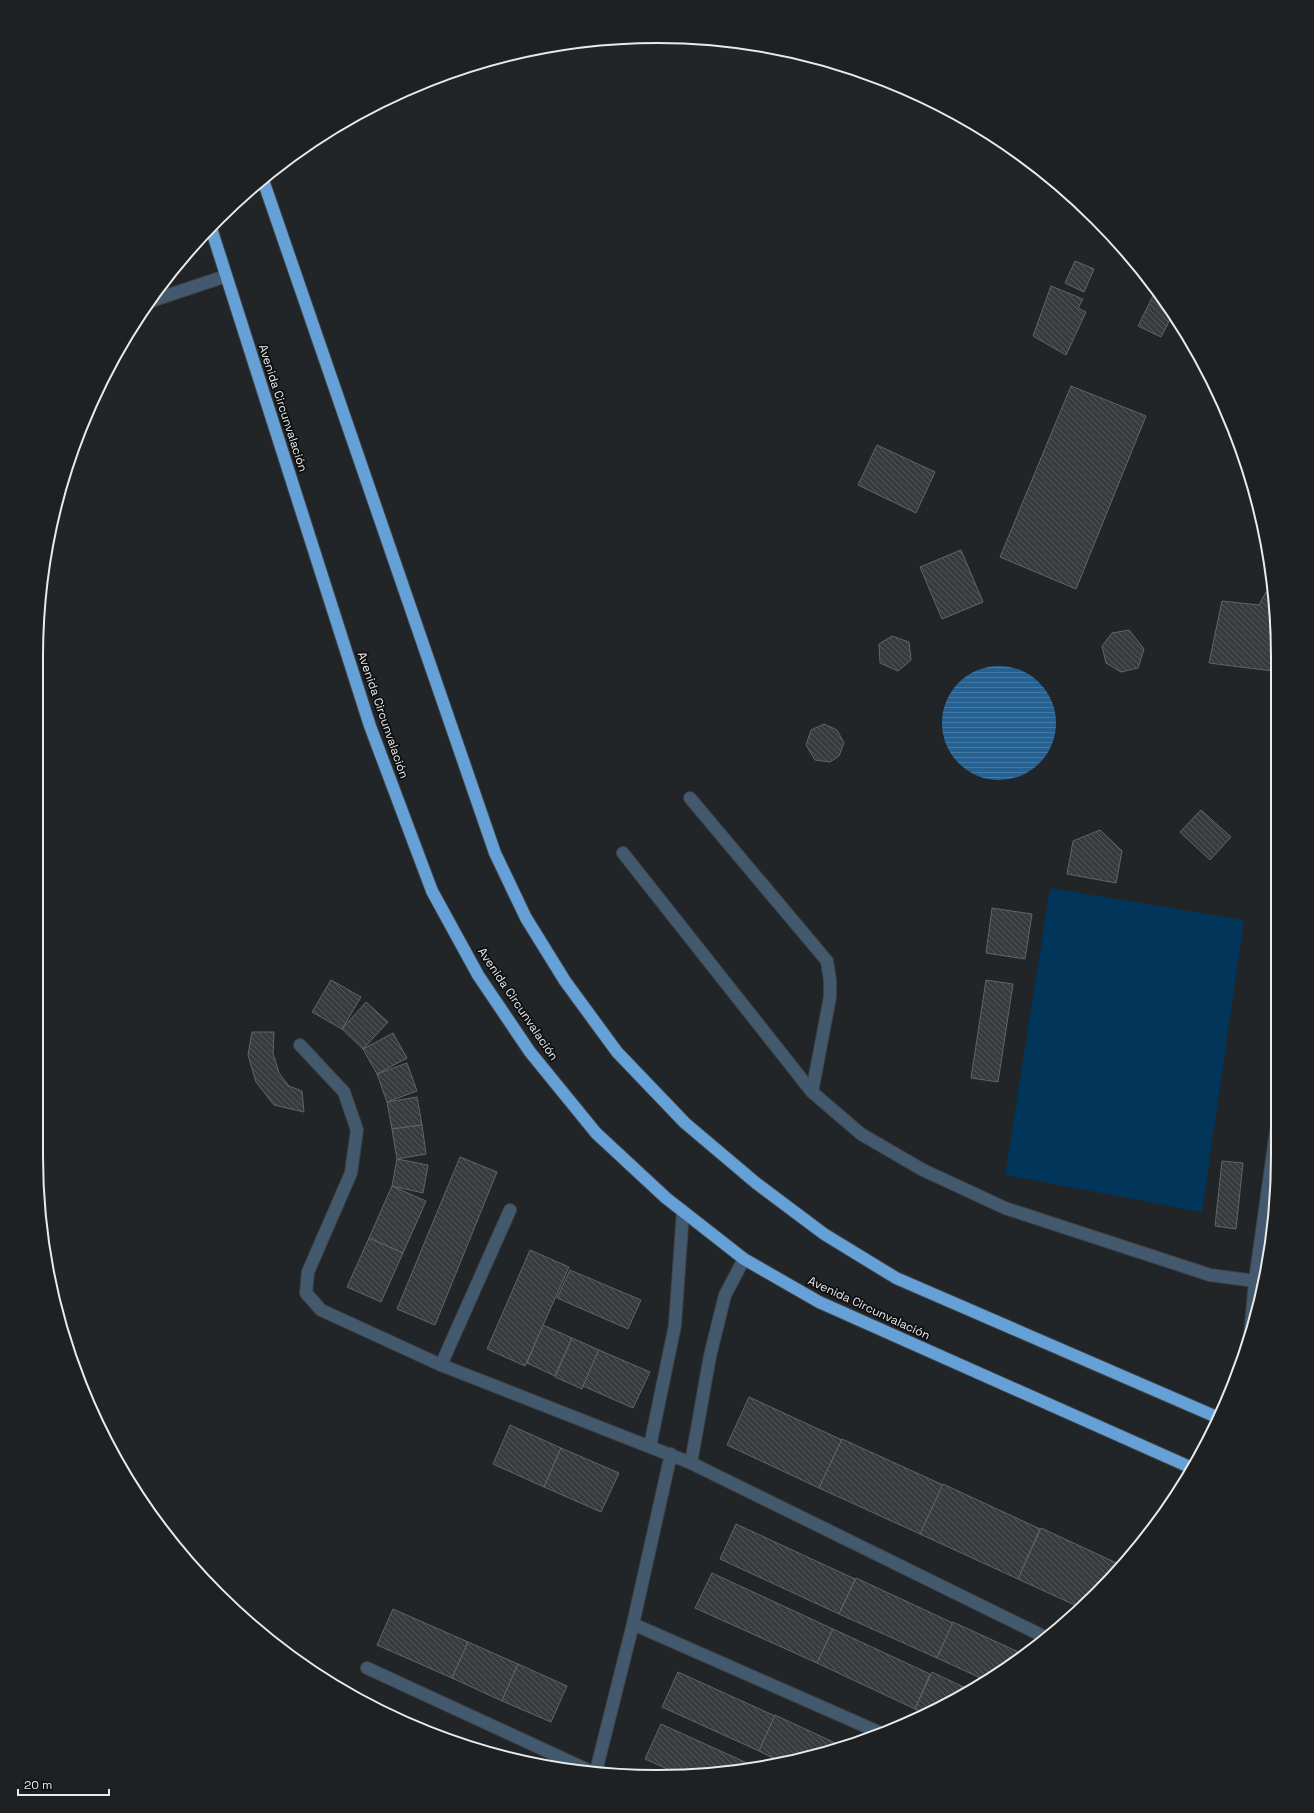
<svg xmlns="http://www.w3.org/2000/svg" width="1314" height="1813" font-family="'Space Grotesk',sans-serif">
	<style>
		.green { fill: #013559 }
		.water { fill: url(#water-rules) }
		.building { fill: url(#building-back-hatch); stroke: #626568 }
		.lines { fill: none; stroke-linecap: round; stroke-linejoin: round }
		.lane-casing { stroke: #3e4143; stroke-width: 14 }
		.street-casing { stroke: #3e4143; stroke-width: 14 }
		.highway-casing { stroke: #3e4143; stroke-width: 14 }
		.lane { stroke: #42596e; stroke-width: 12 }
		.street { stroke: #42596e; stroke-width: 12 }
		.highway { stroke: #65a1d6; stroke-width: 12 }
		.labels { text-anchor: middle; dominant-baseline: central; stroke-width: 3.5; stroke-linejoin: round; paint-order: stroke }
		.street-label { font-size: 12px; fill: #e9eaec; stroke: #0d0e0f }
		.rim { fill: none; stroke: #e9eaec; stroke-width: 2 }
	</style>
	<defs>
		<pattern id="water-rules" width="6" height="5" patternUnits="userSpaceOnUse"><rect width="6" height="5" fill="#256293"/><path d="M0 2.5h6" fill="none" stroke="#4579a2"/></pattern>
		<pattern id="building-back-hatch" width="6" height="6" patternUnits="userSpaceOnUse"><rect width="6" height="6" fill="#383a3d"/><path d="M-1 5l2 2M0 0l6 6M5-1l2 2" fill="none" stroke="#555759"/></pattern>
	</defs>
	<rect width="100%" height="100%" fill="#222527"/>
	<polygon class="green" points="1050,888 1244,920 1202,1212 1005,1175"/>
	<circle class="water" cx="999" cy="723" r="57"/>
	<g class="building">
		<polygon points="1075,261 1094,269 1084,292 1065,283"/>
		<polygon points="1051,286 1083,299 1078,308 1086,312 1066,355 1033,336"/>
		<polygon points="1156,290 1173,314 1161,337 1138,326"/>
		<polygon points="1071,386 1146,416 1076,589 1000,557"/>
		<polygon points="877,445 935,472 916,513 858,485"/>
		<polygon points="961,550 983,602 942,619 920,567"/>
		<polygon points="1266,592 1273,594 1273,671 1209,663 1222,601 1259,605"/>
		<polygon points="1129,630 1144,649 1138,668 1121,672 1106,663 1102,646 1112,633"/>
		<polygon points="892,636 909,642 911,660 898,671 880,663 879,644"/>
		<polygon points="824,724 837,730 844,743 839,756 830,762 815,760 806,745 811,730"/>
		<polygon points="1201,810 1231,837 1210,860 1180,832"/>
		<polygon points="1100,830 1122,851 1116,883 1067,874 1073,841"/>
		<polygon points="992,908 1032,914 1025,959 986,953"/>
		<polygon points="331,980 361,997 342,1029 312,1012"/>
		<polygon points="986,980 1013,984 998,1082 971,1078"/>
		<polygon points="366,1002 388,1022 363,1049 342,1029"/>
		<polygon points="252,1032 274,1032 273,1053 279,1073 289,1086 302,1091 304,1112 274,1105 256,1082 248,1055"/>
		<polygon points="393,1033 407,1058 377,1074 363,1049"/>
		<polygon points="407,1063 417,1091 387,1102 377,1074"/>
		<polygon points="417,1097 422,1125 392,1129 387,1102"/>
		<polygon points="422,1125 426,1154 397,1159 392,1129"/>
		<polygon points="460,1157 497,1172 435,1325 397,1309"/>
		<polygon points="397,1159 428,1165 423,1193 392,1186"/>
		<polygon points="1222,1161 1243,1163 1236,1229 1215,1226"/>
		<polygon points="392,1186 426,1201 403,1253 369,1238"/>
		<polygon points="369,1238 403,1253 381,1302 347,1287"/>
		<polygon points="530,1250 569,1267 525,1366 487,1349"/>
		<polygon points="570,1270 641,1300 628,1329 557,1298"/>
		<polygon points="543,1325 572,1338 555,1376 527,1363"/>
		<polygon points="572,1338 599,1350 582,1389 555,1377"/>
		<polygon points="599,1350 650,1372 633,1408 583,1386"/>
		<polygon points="749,1397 842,1440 819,1488 727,1445"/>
		<polygon points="510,1425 561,1448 544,1487 493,1464"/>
		<polygon points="842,1439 943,1485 920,1534 819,1488"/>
		<polygon points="561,1448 619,1473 601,1512 544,1487"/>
		<polygon points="943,1484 1040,1529 1018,1579 920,1534"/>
		<polygon points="736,1524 855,1579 839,1614 720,1559"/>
		<polygon points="1041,1528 1123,1566 1079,1607 1018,1579"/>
		<polygon points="712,1573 833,1629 817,1663 695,1608"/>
		<polygon points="856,1578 953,1623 937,1658 839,1614"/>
		<polygon points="393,1609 468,1642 452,1678 377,1645"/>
		<polygon points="953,1622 1025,1655 987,1681 937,1658"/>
		<polygon points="833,1629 930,1674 915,1709 817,1663"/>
		<polygon points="468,1642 518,1664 502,1701 452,1678"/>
		<polygon points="518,1664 567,1686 551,1722 502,1701"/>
		<polygon points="678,1672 775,1716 759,1751 662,1707"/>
		<polygon points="932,1672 972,1691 926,1714 915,1709"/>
		<polygon points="775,1715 844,1747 818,1756 783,1763 759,1751"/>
		<polygon points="661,1724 758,1768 738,1772 681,1775 645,1759"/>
	</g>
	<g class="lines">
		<defs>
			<g id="lane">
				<polyline points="690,798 827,961 830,980 830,997 812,1092"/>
				<polyline points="623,853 812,1092 861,1134 923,1170 1005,1208 1210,1275 1255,1281"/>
			</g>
			<g id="street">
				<polyline points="148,302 226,276"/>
				<polyline points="300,1045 344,1092 357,1130 351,1173 308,1272 306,1293 321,1310 441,1365 691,1463 1047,1638"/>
				<polyline points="1250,1336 1255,1281 1276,1131"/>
				<polyline points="441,1365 510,1210"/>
				<polyline points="650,1446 675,1325 683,1211"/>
				<polyline points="691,1463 710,1356 725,1295 744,1259"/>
				<polyline points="633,1624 883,1734"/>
				<polyline points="367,1668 588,1770"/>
				<polyline points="596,1771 633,1624 671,1454"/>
			</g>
			<g id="highway">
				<polyline points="263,180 495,853 526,918 565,981 617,1052 685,1123 756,1183 824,1234 896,1278 1219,1418"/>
				<polyline points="211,228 370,726 432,891 478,975 530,1052 596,1133 666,1198 744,1259 819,1302 1192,1468"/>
			</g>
		</defs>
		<use href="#lane" class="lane-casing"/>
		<use href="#street" class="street-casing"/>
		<use href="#highway" class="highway-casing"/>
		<use href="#lane" class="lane"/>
		<use href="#street" class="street"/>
		<use href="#highway" class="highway"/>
	</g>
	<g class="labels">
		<g class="street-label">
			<text transform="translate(283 408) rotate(72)">Avenida Circunvalación</text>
			<text transform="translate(383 715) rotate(71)">Avenida Circunvalación</text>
			<text transform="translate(518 1004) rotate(56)">Avenida Circunvalación</text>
			<text transform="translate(869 1308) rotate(25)">Avenida Circunvalación</text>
		</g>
	</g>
	<path d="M0 0H1314V1813H0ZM657 43H657A614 614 0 0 1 1271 657V1156A614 614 0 0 1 657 1770H657A614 614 0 0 1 43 1156V657A614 614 0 0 1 657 43Z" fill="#1f2021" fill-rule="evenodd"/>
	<path class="rim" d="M657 43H657A614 614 0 0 1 1271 657V1156A614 614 0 0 1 657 1770H657A614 614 0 0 1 43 1156V657A614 614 0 0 1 657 43Z"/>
	<path d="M18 1789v6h91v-6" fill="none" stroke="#e9eaec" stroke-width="2"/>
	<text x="24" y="1789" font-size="12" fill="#e9eaec" stroke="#0d0e0f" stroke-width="3" paint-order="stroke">20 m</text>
</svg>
